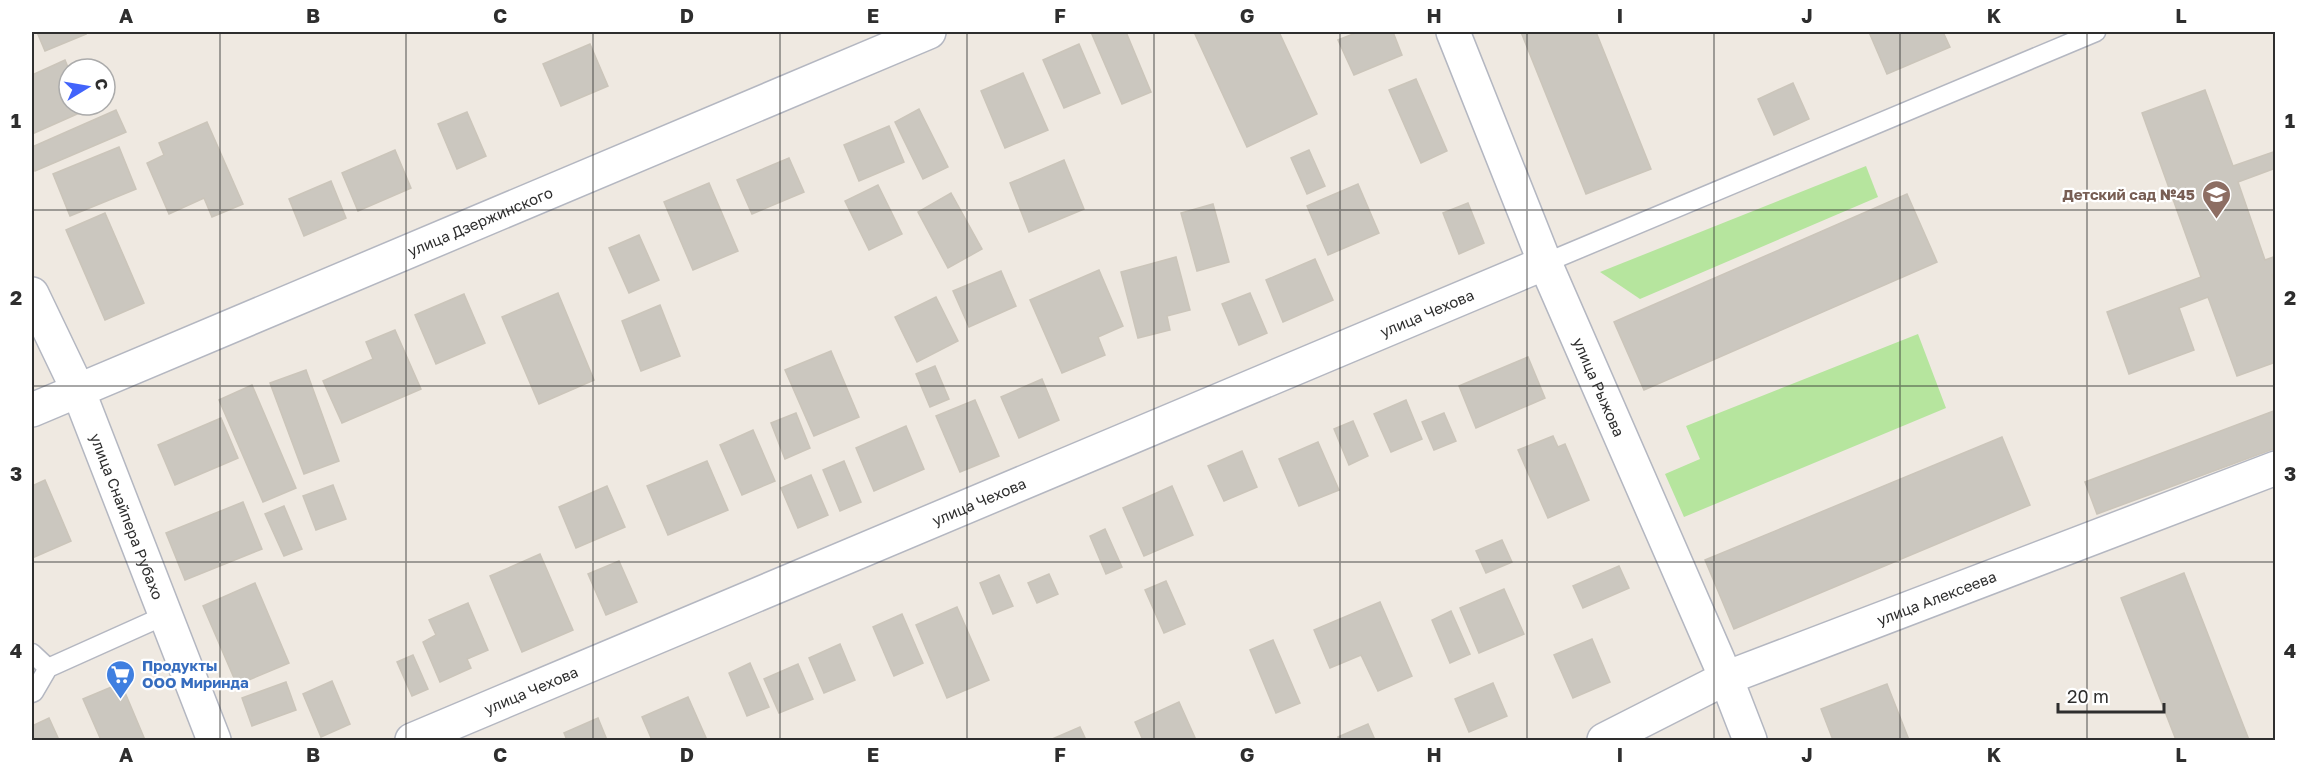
<svg xmlns="http://www.w3.org/2000/svg" width="2307" height="772" font-family="'Golos Text',sans-serif">
	<style>
		.green { fill: #b6e59e }
		.building { fill: #cbc7bf; stroke: #cbc5ba; stroke-width: 1.5 }
		.lines { fill: none; stroke-linecap: round; stroke-linejoin: round }
		.lane-casing { stroke: #b4b7c1; stroke-width: 21 }
		.street-casing { stroke: #b4b7c1; stroke-width: 36 }
		.secondary-casing { stroke: #b4b7c1; stroke-width: 36 }
		.lane { stroke: #fff; stroke-width: 18 }
		.street { stroke: #fff; stroke-width: 33 }
		.secondary { stroke: #fff; stroke-width: 33 }
		.grid { fill: none; stroke: #2e2e2e; stroke-width: 1.5; stroke-opacity: 0.55 }
		.labels { text-anchor: middle; dominant-baseline: central; stroke-width: 4.5; stroke-linejoin: round; paint-order: stroke }
		.education-label { font-size: 15px; font-weight: bold; fill: #785e54; stroke: #fff; text-anchor: end }
		.street-label { font-size: 15px; fill: #2e2e2e; stroke: #fff }
		.shop-label { font-size: 15px; font-weight: bold; fill: #366cbe; stroke: #fff; text-anchor: start }
		.neatline { fill: none; stroke: #2e2e2e; stroke-width: 2 }
		.grid-label { font-size: 20px; text-anchor: middle; font-weight: bold; fill: #2e2e2e }
	</style>
	<rect width="100%" height="100%" fill="#efe9e1"/>
	<g class="green">
		<polygon points="1866,166 1878,197 1640,299 1600,272"/>
		<polygon points="1918,334 1946,408 1684,517 1665,474 1700,459 1686,426"/>
	</g>
	<g class="building">
		<polygon points="37,32 85,32 86,34 45,51"/>
		<polygon points="1091,32 1126,32 1151,92 1122,104"/>
		<polygon points="1194,32 1279,32 1317,114 1247,147"/>
		<polygon points="1358,32 1393,32 1402,55 1354,75 1338,40"/>
		<polygon points="1521,32 1596,32 1651,169 1586,194"/>
		<polygon points="1869,32 1943,32 1950,47 1887,74"/>
		<polygon points="590,44 608,86 561,106 543,64"/>
		<polygon points="1079,44 1100,93 1064,108 1043,60"/>
		<polygon points="65,60 69,70 69,105 84,105 86,110 32,134 32,75"/>
		<polygon points="1023,73 1048,130 1005,148 981,91"/>
		<polygon points="1416,79 1447,151 1421,163 1389,90"/>
		<polygon points="1793,83 1809,119 1774,135 1758,99"/>
		<polygon points="2205,90 2233,166 2276,151 2276,168 2238,182 2265,260 2276,256 2276,273 2272,275 2276,284 2276,362 2237,376 2208,297 2179,308 2194,350 2129,374 2107,312 2201,277 2142,113"/>
		<polygon points="919,109 948,167 923,179 895,122"/>
		<polygon points="116,110 126,132 35,171 32,163 32,147"/>
		<polygon points="467,112 486,156 457,169 438,124"/>
		<polygon points="207,122 243,204 212,217 204,198 169,214 147,163 164,155 159,143"/>
		<polygon points="889,126 904,162 859,181 844,145"/>
		<polygon points="119,147 136,189 70,216 53,174"/>
		<polygon points="395,150 411,188 358,211 342,173"/>
		<polygon points="1309,150 1325,186 1307,194 1291,158"/>
		<polygon points="789,158 804,192 752,214 737,180"/>
		<polygon points="1064,160 1084,209 1029,232 1010,183"/>
		<polygon points="331,181 346,218 304,236 289,199"/>
		<polygon points="709,183 738,251 693,270 664,202"/>
		<polygon points="1358,184 1379,233 1328,255 1307,206"/>
		<polygon points="878,185 902,234 869,250 845,201"/>
		<polygon points="951,193 982,249 948,268 918,212"/>
		<polygon points="1907,194 1937,262 1644,390 1614,322"/>
		<polygon points="1468,203 1484,243 1459,254 1443,213"/>
		<polygon points="1213,204 1229,262 1197,271 1181,213"/>
		<polygon points="105,213 144,303 105,320 66,230"/>
		<polygon points="639,235 659,280 629,293 609,248"/>
		<polygon points="1176,257 1190,310 1167,316 1170,330 1138,338 1121,272"/>
		<polygon points="1315,259 1333,300 1283,322 1266,280"/>
		<polygon points="1099,270 1123,326 1098,337 1105,355 1062,373 1030,300"/>
		<polygon points="1001,271 1016,306 969,327 953,291"/>
		<polygon points="558,293 594,380 539,404 502,317"/>
		<polygon points="1250,293 1267,333 1239,345 1222,304"/>
		<polygon points="464,294 485,343 436,364 415,315"/>
		<polygon points="936,297 958,341 917,362 895,317"/>
		<polygon points="660,305 680,356 641,371 622,321"/>
		<polygon points="395,330 421,389 342,423 323,381 373,359 366,342"/>
		<polygon points="831,351 859,417 814,436 785,370"/>
		<polygon points="1528,357 1545,398 1476,428 1459,386"/>
		<polygon points="935,366 949,399 930,407 916,374"/>
		<polygon points="306,370 339,461 304,474 270,383"/>
		<polygon points="1042,379 1059,420 1019,438 1001,397"/>
		<polygon points="252,385 296,488 263,502 219,400"/>
		<polygon points="975,400 999,456 960,472 936,416"/>
		<polygon points="1406,400 1422,439 1391,452 1374,414"/>
		<polygon points="2276,410 2276,448 2097,514 2085,482"/>
		<polygon points="796,413 810,448 785,459 771,423"/>
		<polygon points="1444,413 1456,441 1434,450 1422,422"/>
		<polygon points="221,418 238,458 175,485 158,445"/>
		<polygon points="1353,421 1368,456 1349,465 1334,429"/>
		<polygon points="906,426 924,469 874,491 856,448"/>
		<polygon points="753,430 775,481 742,495 720,445"/>
		<polygon points="1553,436 1558,447 1565,444 1589,500 1548,518 1518,450"/>
		<polygon points="2002,437 2030,505 1734,629 1705,560"/>
		<polygon points="1318,442 1339,490 1299,506 1279,459"/>
		<polygon points="1242,451 1257,487 1224,501 1208,466"/>
		<polygon points="707,461 728,510 668,535 647,486"/>
		<polygon points="844,461 861,502 840,511 823,470"/>
		<polygon points="811,475 828,515 798,528 781,488"/>
		<polygon points="45,480 71,541 32,558 32,486"/>
		<polygon points="333,485 346,519 316,530 303,496"/>
		<polygon points="607,486 625,527 576,548 559,507"/>
		<polygon points="1172,486 1193,535 1144,556 1123,508"/>
		<polygon points="243,502 262,549 185,580 166,533"/>
		<polygon points="284,506 302,549 284,556 265,514"/>
		<polygon points="1105,529 1122,567 1106,574 1090,536"/>
		<polygon points="1502,540 1512,562 1486,573 1476,551"/>
		<polygon points="540,554 573,630 522,652 490,576"/>
		<polygon points="619,561 637,602 606,615 588,574"/>
		<polygon points="1619,566 1629,588 1583,608 1573,586"/>
		<polygon points="2184,573 2249,740 2176,740 2121,598"/>
		<polygon points="1049,574 1058,594 1037,603 1028,583"/>
		<polygon points="999,575 1013,606 993,614 980,583"/>
		<polygon points="1166,581 1185,624 1164,633 1145,590"/>
		<polygon points="255,583 289,663 237,685 203,606"/>
		<polygon points="1504,589 1524,634 1479,653 1460,608"/>
		<polygon points="1380,602 1412,676 1378,691 1361,655 1330,668 1314,630"/>
		<polygon points="468,603 488,650 467,659 471,668 440,682 423,642 436,635 429,620"/>
		<polygon points="957,607 989,680 947,698 916,625"/>
		<polygon points="1451,611 1470,654 1450,663 1432,620"/>
		<polygon points="902,614 923,663 894,676 873,627"/>
		<polygon points="1592,639 1610,682 1573,698 1554,655"/>
		<polygon points="1273,640 1300,703 1276,713 1250,650"/>
		<polygon points="840,644 855,680 824,693 809,658"/>
		<polygon points="413,655 428,689 412,696 397,662"/>
		<polygon points="750,663 769,707 747,716 729,673"/>
		<polygon points="798,664 813,699 779,713 764,679"/>
		<polygon points="332,681 350,724 321,737 303,694"/>
		<polygon points="286,682 296,710 252,726 242,698"/>
		<polygon points="121,683 145,740 101,740 83,699"/>
		<polygon points="1493,683 1507,716 1469,732 1455,699"/>
		<polygon points="1887,684 1909,740 1833,740 1821,709"/>
		<polygon points="688,697 707,740 652,740 642,717"/>
		<polygon points="1179,702 1196,740 1143,740 1135,722"/>
		<polygon points="49,718 59,740 32,740 32,726"/>
		<polygon points="598,718 607,740 567,740 564,733"/>
		<polygon points="1368,724 1375,740 1339,740 1338,737"/>
		<polygon points="1080,727 1086,740 1050,740"/>
	</g>
	<g class="lines">
		<defs>
			<g id="lane">
				<polyline points="1545,263 2096,32"/>
				<polyline points="32,653 48,668"/>
				<polyline points="32,693 34,692 48,668 166,615"/>
			</g>
			<g id="street">
				<path id="s1" d="M 1453,32 L 1545,263 L 1726,678 L 1750,740"/>
				<path id="s2" d="M 32,294 L 78,390 L 214,740"/>
				<path id="s3" d="M 412,740 L 1545,263"/>
				<path id="s4" d="M 1604,740 L 1726,678 L 2276,468"/>
			</g>
			<g id="secondary">
				<path id="s5" d="M 32,410 L 929,32"/>
			</g>
		</defs>
		<use href="#lane" class="lane-casing"/>
		<use href="#street" class="street-casing"/>
		<use href="#secondary" class="secondary-casing"/>
		<use href="#lane" class="lane"/>
		<use href="#street" class="street"/>
		<use href="#secondary" class="secondary"/>
	</g>
	<path class="grid" d="M 220,32 L 220,740M 406,32 L 406,740M 593,32 L 593,740M 780,32 L 780,740M 967,32 L 967,740M 1154,32 L 1154,740M 1340,32 L 1340,740M 1527,32 L 1527,740M 1714,32 L 1714,740M 1900,32 L 1900,740M 2087,32 L 2087,740M 32,210 L 2276,210M 32,386 L 2276,386M 32,562 L 2276,562"/>
	<defs>
		<symbol id="school-pin" viewBox="-11 -11 22 30"><path d="M0 17L-7.5 6A9.5 9.5 0 1 1 7.5 6Z" fill="#8d6e63" stroke="#fff"/><path d="M0-5L7-2L0 1L-7-2ZM-4 1L0 2.5L4 1V4Q0 6-4 4Z" fill="#fff"/></symbol>
		<symbol id="supermarket-pin" viewBox="-11 -11 22 30"><path d="M0 17L-7.5 6A9.5 9.5 0 1 1 7.5 6Z" fill="#3f7fe0" stroke="#fff"/><path d="M-6-5.5h2.5l.6 2H6L4.5 2H-2.5L-4.4-4H-6ZM-1.5 3.2a1.3 1.3 0 1 0 .1 0ZM3 3.2a1.3 1.3 0 1 0 .1 0Z" fill="#fff"/></symbol>
	</defs>
	<g fill-rule="evenodd">
		<use href="#school-pin" x="2200" y="178" width="33" height="45"/>
		<use href="#supermarket-pin" x="104" y="658" width="33" height="45"/>
	</g>
	<g class="labels">
		<g class="education-label">
			<text x="2195" y="194">Детский сад №45</text>
		</g>
		<g class="street-label">
			<text stroke="none"><textPath href="#s5" startOffset="486">улица Дзержинского</textPath></text>
			<text stroke="none"><textPath href="#s3" startOffset="1101">улица Чехова</textPath></text>
			<text stroke="none"><textPath href="#s1" startOffset="384">улица Рыжова</textPath></text>
			<text stroke="none"><textPath href="#s3" startOffset="615">улица Чехова</textPath></text>
			<text stroke="none"><textPath href="#s2" startOffset="242">улица Снайпера Рубахо</textPath></text>
			<text stroke="none"><textPath href="#s4" startOffset="362">улица Алексеева</textPath></text>
			<text stroke="none"><textPath href="#s3" startOffset="129">улица Чехова</textPath></text>
		</g>
		<g class="shop-label">
			<text x="142" y="665">Продукты<tspan x="142" dy="17">ООО Миринда</tspan></text>
		</g>
	</g>
	<rect width="2307" height="772" fill="none" stroke="#ffffff" stroke-width="66"/>
	<g transform="translate(87 87) rotate(79)"><circle r="28" fill="#ffffff" stroke="#ababab" stroke-width="1.5"/>
	<path d="M0-4.5L10 22L0 15L-10 22Z" fill="#4264fb"/>
	<text y="-9" font-size="16" font-weight="bold" text-anchor="middle" fill="#2e2e2e">С</text>
	</g>
	<path d="M2058 703v9h106v-9" fill="none" stroke="#2e2e2e" stroke-width="3"/>
	<text x="2067" y="703" font-size="18" fill="#2e2e2e" stroke="#ffffff" stroke-width="4.5" paint-order="stroke">20 m</text>
	<rect x="33" y="33" width="2241" height="706" class="neatline"/>
	<g class="grid-label">
		<text x="126" y="23">A</text>
		<text x="313" y="23">B</text>
		<text x="500" y="23">C</text>
		<text x="687" y="23">D</text>
		<text x="873" y="23">E</text>
		<text x="1060" y="23">F</text>
		<text x="1247" y="23">G</text>
		<text x="1434" y="23">H</text>
		<text x="1620" y="23">I</text>
		<text x="1807" y="23">J</text>
		<text x="1994" y="23">K</text>
		<text x="2181" y="23">L</text>
		<text x="16" y="128">1</text>
		<text x="2290" y="128">1</text>
		<text x="16" y="305">2</text>
		<text x="2290" y="305">2</text>
		<text x="16" y="481">3</text>
		<text x="2290" y="481">3</text>
		<text x="16" y="658">4</text>
		<text x="2290" y="658">4</text>
		<text x="126" y="762">A</text>
		<text x="313" y="762">B</text>
		<text x="500" y="762">C</text>
		<text x="687" y="762">D</text>
		<text x="873" y="762">E</text>
		<text x="1060" y="762">F</text>
		<text x="1247" y="762">G</text>
		<text x="1434" y="762">H</text>
		<text x="1620" y="762">I</text>
		<text x="1807" y="762">J</text>
		<text x="1994" y="762">K</text>
		<text x="2181" y="762">L</text>
	</g>
</svg>
